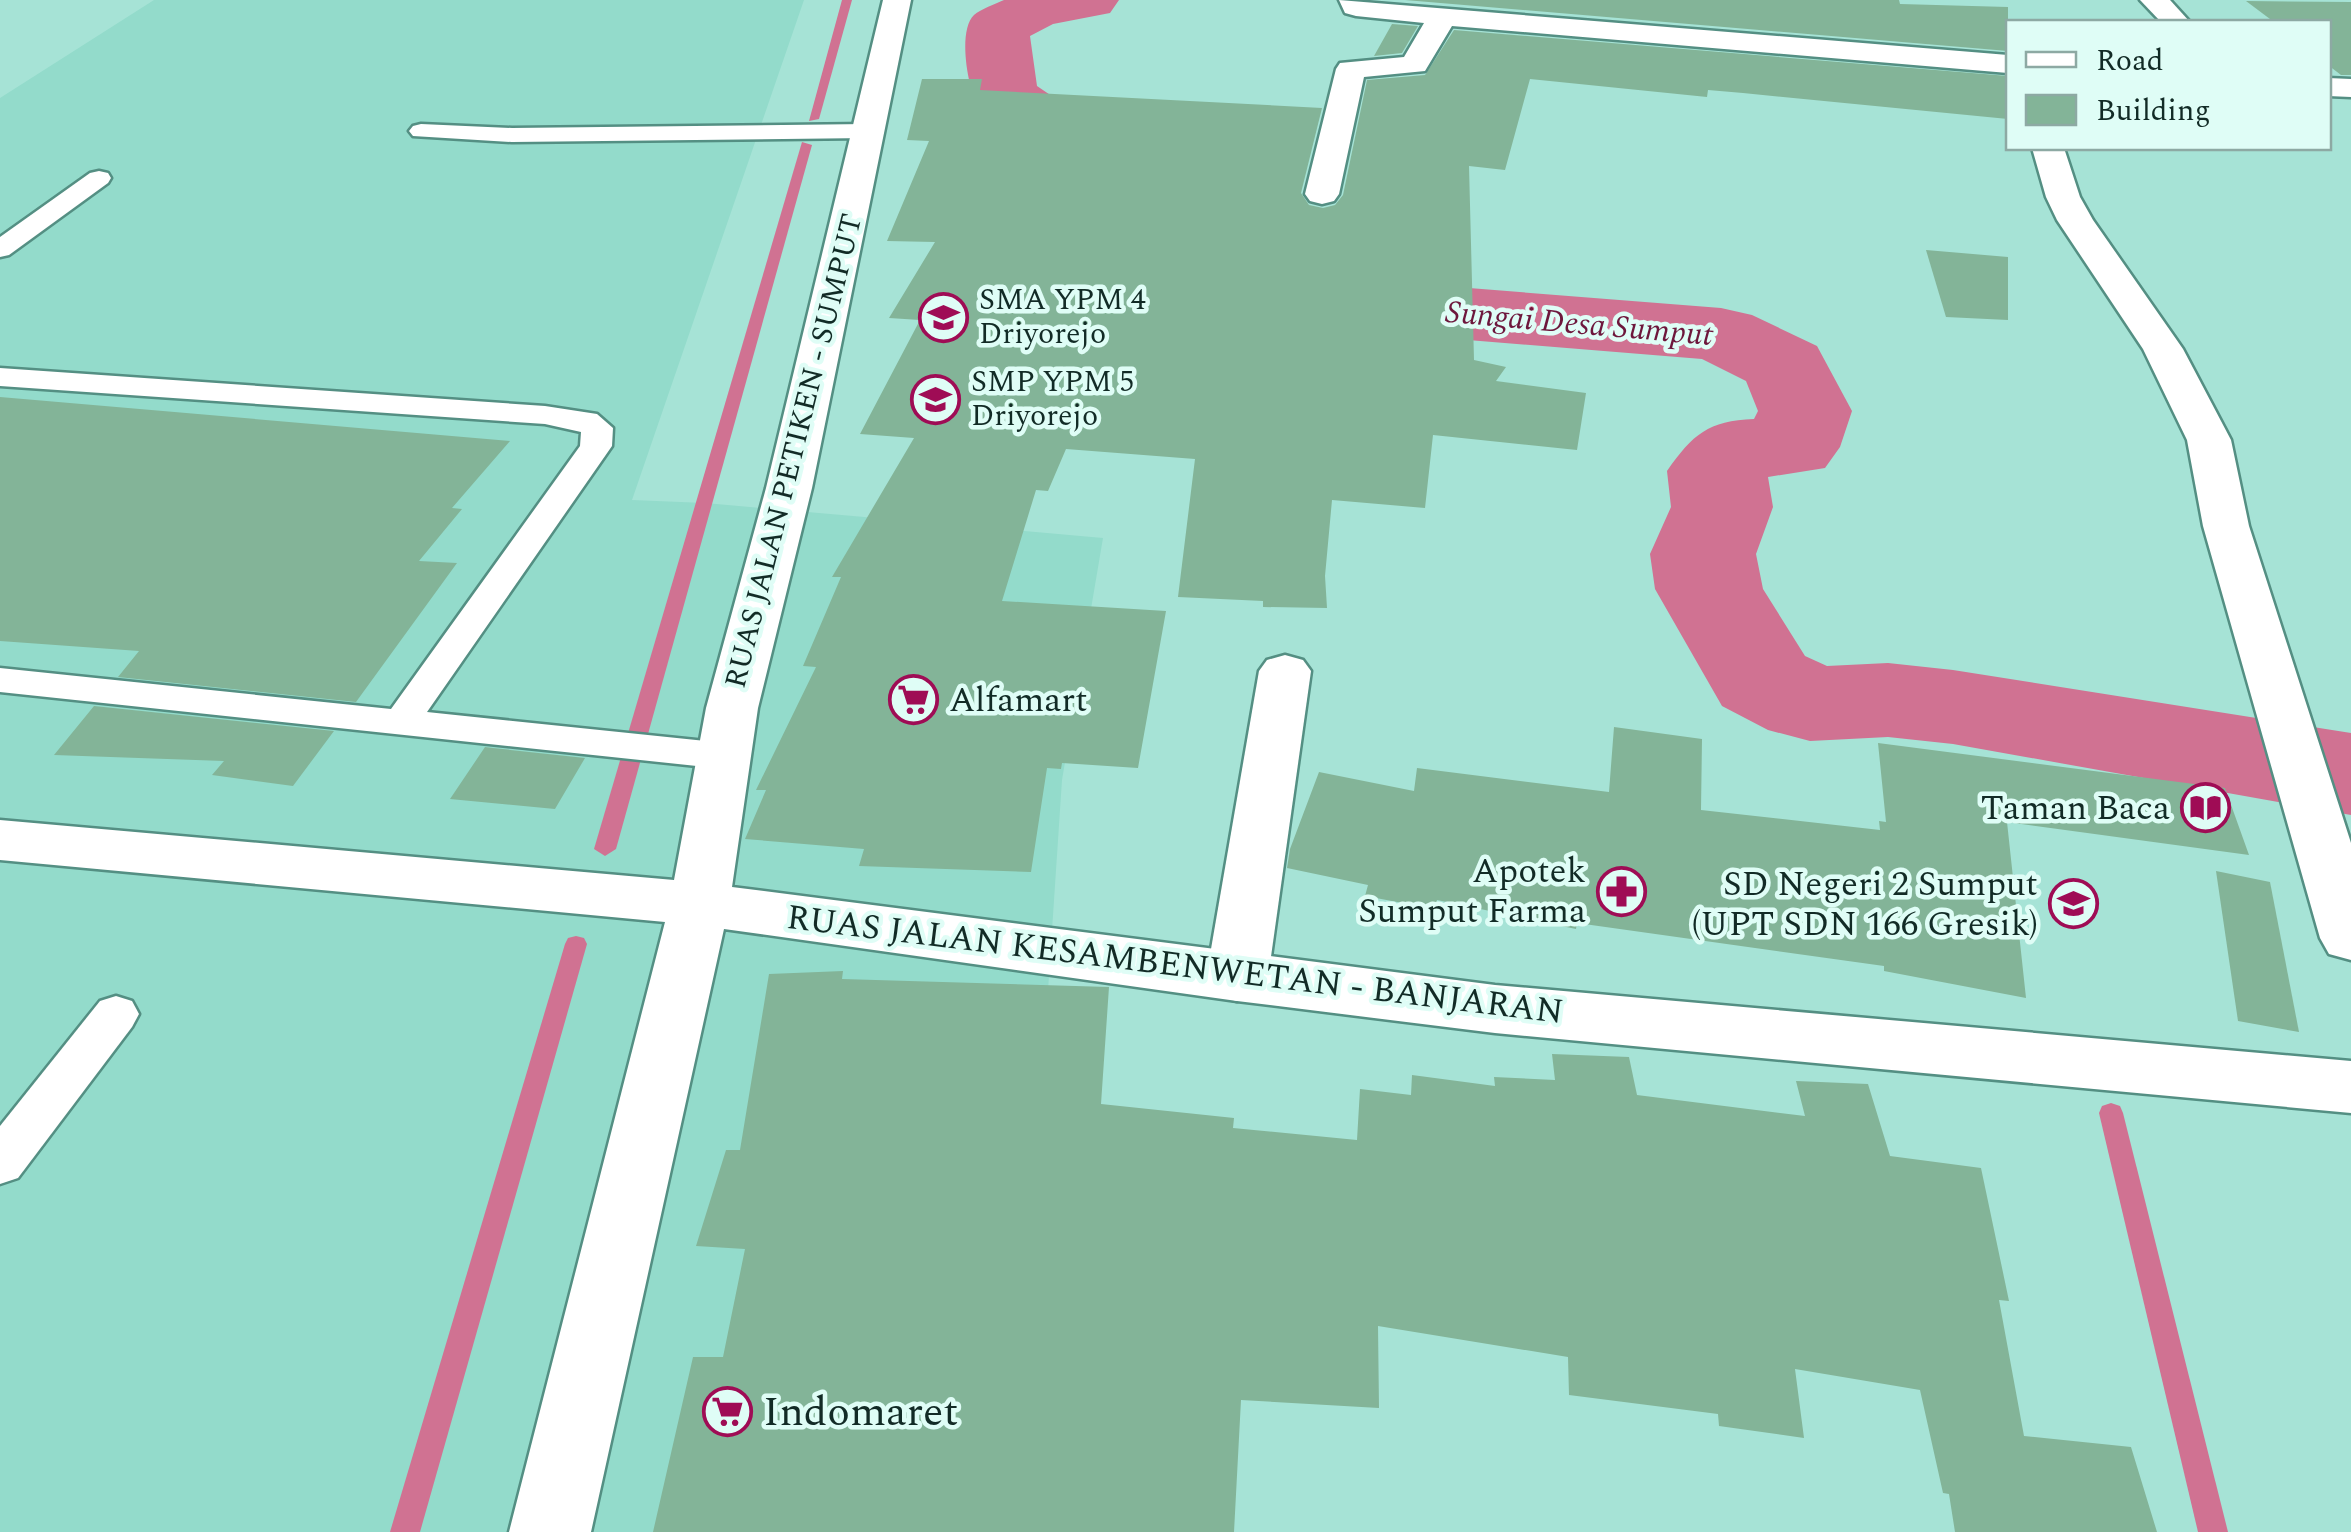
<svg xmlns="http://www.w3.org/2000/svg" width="2351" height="1532" font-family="Spectral,serif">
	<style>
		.built { fill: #93dbcb }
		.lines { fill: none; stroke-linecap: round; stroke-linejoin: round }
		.stream { fill: #d07292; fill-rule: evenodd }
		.river { fill: #d07292; fill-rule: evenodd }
		.building { fill: #83b498 }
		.lane-casing { stroke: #548f83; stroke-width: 5 }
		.street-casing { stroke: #548f83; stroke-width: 5 }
		.secondary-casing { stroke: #548f83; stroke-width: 5 }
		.lane { fill: #fff; fill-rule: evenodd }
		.street { fill: #fff; fill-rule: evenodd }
		.secondary { fill: #fff; fill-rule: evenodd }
		.labels { text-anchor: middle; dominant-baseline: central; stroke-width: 9; stroke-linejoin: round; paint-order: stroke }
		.far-poi-label { font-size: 30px; fill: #122b26; stroke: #dffdf6; text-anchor: start }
		.far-street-label { font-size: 30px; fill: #122b26; stroke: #dffdf6 }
		.far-water-label { font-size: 32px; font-style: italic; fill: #6d173c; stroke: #dffdf6 }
		.poi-label { font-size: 35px; fill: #122b26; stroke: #dffdf6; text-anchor: end }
		.street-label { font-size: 35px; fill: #122b26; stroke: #dffdf6 }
		.near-poi-label { font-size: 42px; fill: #122b26; stroke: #dffdf6; text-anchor: start }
	</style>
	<rect width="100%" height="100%" fill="#a6e3d6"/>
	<polygon class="built" points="154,0 804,0 632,500 705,503 1103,538 1062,780 1012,1532 0,1532 0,98"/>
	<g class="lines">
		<g class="stream">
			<polygon points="842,0 852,0 819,119 809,121"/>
			<polygon points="802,142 812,145 616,849 605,856 594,849"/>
			<polygon points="576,936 584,938 587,944 420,1532 390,1532 565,944 568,938"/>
			<polygon points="2111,1103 2120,1106 2123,1113 2228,1532 2198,1532 2099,1113 2102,1106"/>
		</g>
		<g class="river">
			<path d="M 1004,0 L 1119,0 L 1110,13 L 1053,24 L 1030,36 L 1037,86 L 1165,173 L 1176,189 L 1165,205 L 1138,212 L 1111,205 L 980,110 C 968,92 957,31 974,15 C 981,9 995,4 1004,0 Z"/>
			<path d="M 1306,255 L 1431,285 L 1721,308 L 1752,315 L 1817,346 L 1852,411 L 1840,447 L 1825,468 L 1768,477 L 1773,507 L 1756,554 L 1763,589 L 1805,656 L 1827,666 L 1888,663 L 1953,670 L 2351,733 L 2351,815 L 1953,744 L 1888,737 L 1810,741 L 1768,730 L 1722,706 L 1655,589 L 1650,554 L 1671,507 L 1667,471 C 1693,434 1708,421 1754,419 L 1758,411 L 1746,381 L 1702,359 L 1431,337 L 1276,298 L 1264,280 L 1276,262 Z"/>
		</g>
	</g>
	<g class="building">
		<polygon points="1405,0 1899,0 1900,4 2008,7 2008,51"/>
		<polygon points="2246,1 2351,2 2351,75 2341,75 2328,65 2328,22 2274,22"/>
		<polygon points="1392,24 1418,26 1402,53 1374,56"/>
		<polygon points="1454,30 2008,76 2008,119 1743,93 1708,90 1707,97 1530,79 1505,170 1469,166 1474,360 1506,367 1496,381 1586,393 1577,450 1433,435 1425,508 1332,500 1325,576 1327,608 1263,607 1263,601 1178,597 1195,459 1066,449 1048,491 1036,490 1002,601 1166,611 1138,768 1062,763 1061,769 1047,768 1031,872 859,866 864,849 745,839 766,790 756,790 816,667 803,666 841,577 832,577 914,438 860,434 920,320 889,318 935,242 887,241 929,141 907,140 922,79 982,79 980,90 1322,108 1301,193 1309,205 1323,208 1335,205 1343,195 1367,80 1425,75"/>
		<polygon points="1926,250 2008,257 2008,320 1946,317"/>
		<polygon points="0,397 510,441 452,508 462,509 419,561 457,563 356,702 118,677 139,651 0,641"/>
		<polygon points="94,706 334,731 293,786 212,775 224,761 54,755"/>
		<polygon points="1614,727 1702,739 1701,810 1880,830 1879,821 1886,822 1878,743 2225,788 2249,855 2007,822 2026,998 1884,971 1884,966 1577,923 1576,929 1437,900 1435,909 1365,896 1368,885 1287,868 1290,849 1319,772 1414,791 1417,768 1609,792"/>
		<polygon points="485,747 493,748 585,758 555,809 450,799"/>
		<polygon points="2216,871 2270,882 2299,1032 2238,1021"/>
		<polygon points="843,971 842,979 1109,987 1101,1104 1234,1118 1233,1128 1357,1140 1360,1089 1411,1095 1412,1075 1495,1086 1494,1077 1555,1080 1552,1054 1629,1057 1637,1095 1805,1116 1796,1081 1868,1084 1890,1156 1981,1168 2009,1301 1999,1300 2024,1436 2131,1447 2157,1532 1955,1532 1949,1494 1943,1493 1920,1390 1795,1369 1804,1438 1719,1426 1718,1414 1569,1395 1568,1357 1378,1326 1379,1408 1241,1400 1234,1532 653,1532 693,1357 723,1357 745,1249 696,1246 726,1150 740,1150 769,974"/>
	</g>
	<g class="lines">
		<defs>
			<g id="lane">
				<polygon points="421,124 512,128 868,124 880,131 868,138 512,142 413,136 409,131 413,126"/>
				<polygon points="99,171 108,173 111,178 108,183 9,255 0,257 0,237 90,173"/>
				<polygon points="0,368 545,406 597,414 613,428 612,446 427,712 725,743 739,747 745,756 739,765 725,769 0,692 0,668 391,709 580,446 581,432 545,424 0,386"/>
				<polygon points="116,996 132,1001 139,1014 132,1027 18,1178 0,1184 0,1126 100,1001"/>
			</g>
			<g id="street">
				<polygon points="1339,0 2008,55 2008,73 1452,26 1425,71 1364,77 1339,194 1334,201 1322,204 1310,201 1305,194 1336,69 1340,63 1404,57 1424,23 1356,16 1345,13"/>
				<polygon points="2140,0 2170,0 2190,22 2161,22"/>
				<polygon points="2328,78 2351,79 2351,97 2328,96"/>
				<polygon points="2032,148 2064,148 2080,197 2093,220 2183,349 2231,440 2249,526 2351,843 2351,960 2329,954 2320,938 2203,526 2187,440 2143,349 2057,220 2046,197"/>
				<polygon points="1285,655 1303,660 1311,671 1268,978 1259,995 1237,1001 1215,995 1206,978 1259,671 1267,660"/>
			</g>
			<polygon id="secondary" points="883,0 911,0 812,488 758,708 732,887 1495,985 2351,1061 2351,1113 1495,1033 1237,1001 724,929 591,1532 509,1532 665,922 0,860 0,820 674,880 706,708 766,488"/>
		</defs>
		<use href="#lane" class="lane-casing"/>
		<use href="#street" class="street-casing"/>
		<use href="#secondary" class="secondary-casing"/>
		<use href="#lane" class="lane"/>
		<use href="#street" class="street"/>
		<use href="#secondary" class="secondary"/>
	</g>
	<defs>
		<symbol id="school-ring" viewBox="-11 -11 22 22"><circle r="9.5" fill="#dffdf6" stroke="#9f0c55" stroke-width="1.5"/><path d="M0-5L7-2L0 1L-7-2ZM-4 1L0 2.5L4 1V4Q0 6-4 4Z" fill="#9f0c55"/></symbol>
		<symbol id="supermarket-ring" viewBox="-11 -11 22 22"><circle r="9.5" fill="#dffdf6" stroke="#9f0c55" stroke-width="1.5"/><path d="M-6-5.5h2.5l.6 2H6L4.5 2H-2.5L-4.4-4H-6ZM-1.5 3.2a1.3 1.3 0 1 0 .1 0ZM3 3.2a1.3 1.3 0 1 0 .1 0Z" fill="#9f0c55"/></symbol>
		<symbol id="library-ring" viewBox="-11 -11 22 22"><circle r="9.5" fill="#dffdf6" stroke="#9f0c55" stroke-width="1.5"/><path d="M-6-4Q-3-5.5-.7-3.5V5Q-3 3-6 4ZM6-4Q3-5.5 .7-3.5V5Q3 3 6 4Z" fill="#9f0c55"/></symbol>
		<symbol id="pharmacy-ring" viewBox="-11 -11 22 22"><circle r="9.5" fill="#dffdf6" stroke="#9f0c55" stroke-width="1.5"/><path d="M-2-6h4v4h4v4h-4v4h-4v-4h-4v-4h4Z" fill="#9f0c55"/></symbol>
	</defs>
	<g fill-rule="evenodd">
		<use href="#school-ring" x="916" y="290" width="55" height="55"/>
		<use href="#school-ring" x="908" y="372" width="55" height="55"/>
		<use href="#supermarket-ring" x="886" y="672" width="55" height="55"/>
		<use href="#library-ring" x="2178" y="780" width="55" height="55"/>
		<use href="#pharmacy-ring" x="1594" y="864" width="55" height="55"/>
		<use href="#school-ring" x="2046" y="876" width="55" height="55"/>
		<use href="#supermarket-ring" x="700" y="1384" width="55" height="55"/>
	</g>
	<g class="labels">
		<g class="far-poi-label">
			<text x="979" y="300">SMA YPM 4<tspan x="979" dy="34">Driyorejo</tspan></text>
			<text x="971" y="382">SMP YPM 5<tspan x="971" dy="34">Driyorejo</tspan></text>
		</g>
		<g class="far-street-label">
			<text transform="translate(794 451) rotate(-76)">RUAS JALAN PETIKEN - SUMPUT</text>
		</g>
		<g class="far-water-label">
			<text transform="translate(1579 324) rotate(5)">Sungai Desa Sumput</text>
		</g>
		<g class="poi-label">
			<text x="949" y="700" text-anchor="start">Alfamart</text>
			<text x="2170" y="808">Taman Baca</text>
			<text x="1586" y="871">Apotek<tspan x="1586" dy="40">Sumput Farma</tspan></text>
			<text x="2038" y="884">SD Negeri 2 Sumput<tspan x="2038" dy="40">(UPT SDN 166 Gresik)</tspan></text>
		</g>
		<g class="street-label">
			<text transform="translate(1175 965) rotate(7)">RUAS JALAN KESAMBENWETAN - BANJARAN</text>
		</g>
		<g class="near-poi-label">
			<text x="763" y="1412">Indomaret</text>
		</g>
	</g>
	<rect x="2006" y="20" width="325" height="130" fill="#dffdf6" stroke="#8da9a3" stroke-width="2.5"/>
	<rect x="2026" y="52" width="50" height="15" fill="#ffffff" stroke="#8da9a3" stroke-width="2.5"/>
	<text x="2096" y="70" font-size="30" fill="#122b26">Road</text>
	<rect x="2026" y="95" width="50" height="30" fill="#83b498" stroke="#8da9a3" stroke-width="2.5"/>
	<text x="2096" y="120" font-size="30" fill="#122b26">Building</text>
</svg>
